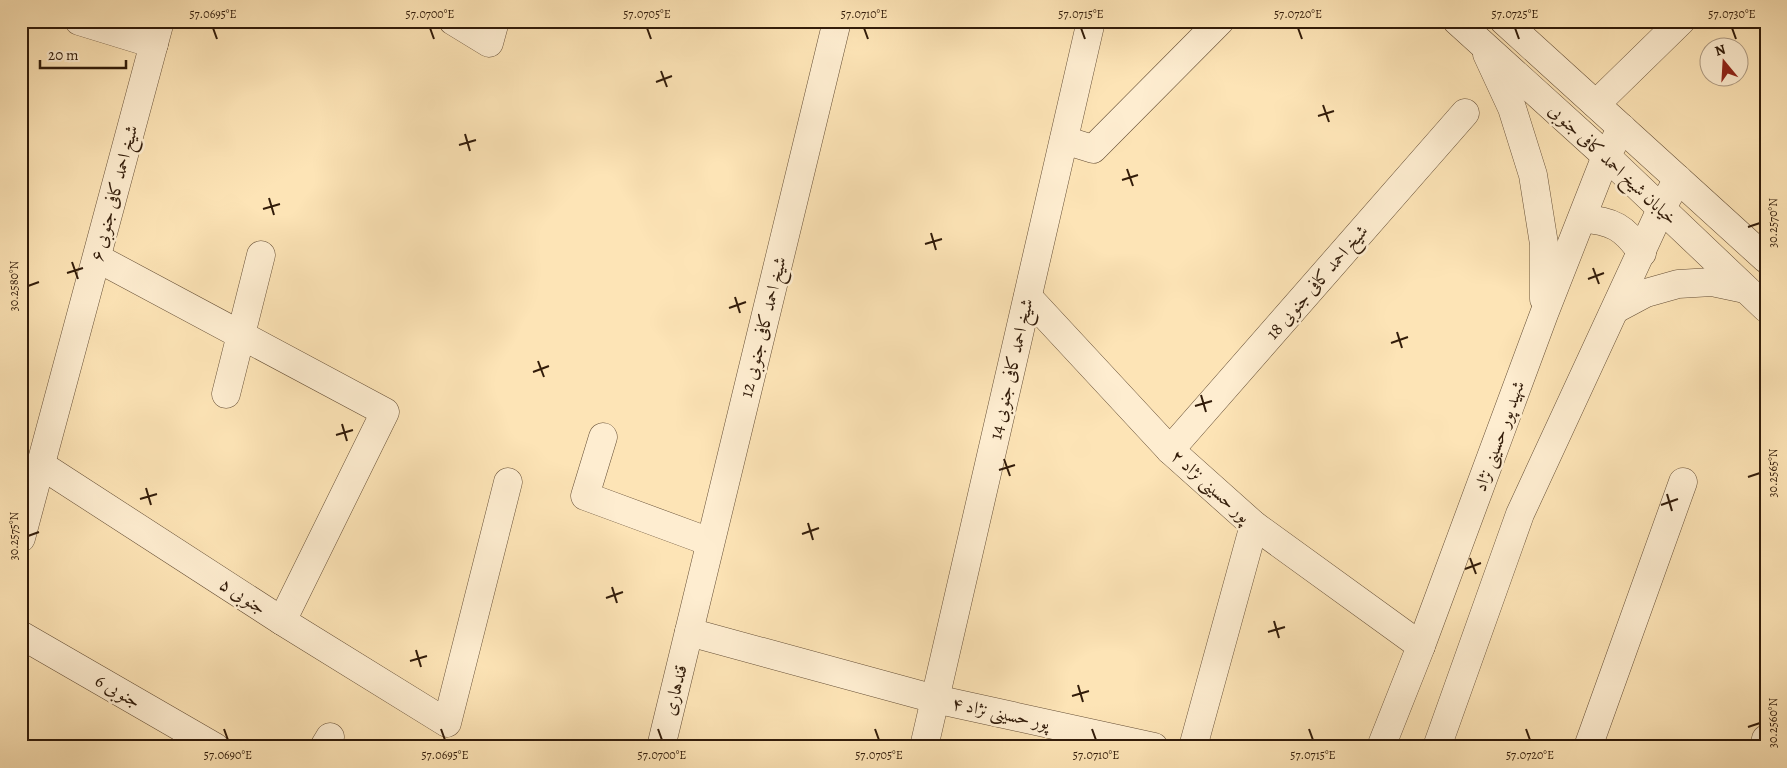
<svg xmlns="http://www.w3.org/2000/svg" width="1787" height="768" font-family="Alegreya,Amiri,serif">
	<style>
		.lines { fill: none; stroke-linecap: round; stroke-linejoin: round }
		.minor-casing { stroke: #654e35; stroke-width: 29 }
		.minor { stroke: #feedd0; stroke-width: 28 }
		.ticks { fill: none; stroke: #321c0a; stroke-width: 2 }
		.labels { text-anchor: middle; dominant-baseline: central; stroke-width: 5; stroke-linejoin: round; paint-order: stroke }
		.street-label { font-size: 18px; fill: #321c0a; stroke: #feedd0 }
		.neatline { fill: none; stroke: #321c0a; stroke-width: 2 }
		.ticks-label { font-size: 12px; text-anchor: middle; fill: #321c0a }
	</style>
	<rect width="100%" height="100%" fill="#fde4b6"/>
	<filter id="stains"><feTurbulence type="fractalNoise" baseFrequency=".004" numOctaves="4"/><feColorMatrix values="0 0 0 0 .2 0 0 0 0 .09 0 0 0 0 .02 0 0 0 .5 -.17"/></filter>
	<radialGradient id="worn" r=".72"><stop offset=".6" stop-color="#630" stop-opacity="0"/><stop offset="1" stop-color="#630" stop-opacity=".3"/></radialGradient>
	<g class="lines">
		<defs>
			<g id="minor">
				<polyline points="79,21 154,44"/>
				<polyline points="453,21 489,43 495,21"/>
				<polyline points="1457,21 1606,156 1766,308"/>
				<polyline points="1504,21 1766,259"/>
				<polyline points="1487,54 1512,108 1533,175 1544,244 1544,299"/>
				<polyline points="1596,104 1681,21"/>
				<polyline points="1064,140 1093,149 1220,21"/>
				<path d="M 1582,219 C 1612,220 1625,228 1642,253"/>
				<polyline points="97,258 385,412 282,621"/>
				<polyline points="1028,297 1170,450 1254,525 1421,646"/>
				<polyline points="1616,309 1646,293 1678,284 1712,282 1745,289"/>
				<polyline points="226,394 261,255"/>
				<polyline points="603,437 585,496 710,542"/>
				<polyline points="1170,450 1465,113"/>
				<polyline points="41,465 282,621 447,723 508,482"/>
				<polyline points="21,538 160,21"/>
				<polyline points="689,632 935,699 1154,747"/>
				<polyline points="21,635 215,747"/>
				<polyline points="324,747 330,737"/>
				<polyline points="661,747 837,21"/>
				<polyline points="924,747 1091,21"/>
				<polyline points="1193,747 1254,525"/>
				<polyline points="1381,747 1421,646 1544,314 1606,156 1622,128"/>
				<polyline points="1437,747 1520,514 1661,209 1678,179"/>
				<polyline points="1588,747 1683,482"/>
				<polyline points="1764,747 1766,739"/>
			</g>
		</defs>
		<use href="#minor" class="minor-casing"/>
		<use href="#minor" class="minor"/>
	</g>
	<path class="ticks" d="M 213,28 L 217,39M 430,28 L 434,39M 647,28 L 651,39M 864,28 L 868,39M 1081,28 L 1085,39M 1298,28 L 1302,39M 1515,28 L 1519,39M 1732,28 L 1736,39M 661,71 L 667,87M 656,82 L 672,76M 1323,105 L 1329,122M 1318,116 L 1334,111M 465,134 L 470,151M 459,145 L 476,140M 1127,169 L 1133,186M 1122,180 L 1138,175M 269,198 L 274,215M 263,209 L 280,204M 1748,227 L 1760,223M 931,233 L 936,250M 925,244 L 942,239M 72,262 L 78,279M 1593,268 L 1599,284M 67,273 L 83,268M 1588,279 L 1604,273M 28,286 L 39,282M 735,297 L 740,313M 729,308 L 746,302M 1397,332 L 1402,348M 1391,343 L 1408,337M 538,361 L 544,377M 533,372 L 549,366M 1201,395 L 1206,412M 1195,406 L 1212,401M 342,424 L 347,441M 336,435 L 353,430M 1004,459 L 1010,476M 999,470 L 1015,465M 1748,477 L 1760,473M 146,488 L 151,505M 1667,494 L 1672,511M 140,499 L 157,494M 1661,505 L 1678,499M 808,523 L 813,540M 802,534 L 819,528M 28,536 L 39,532M 1470,558 L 1476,574M 1465,569 L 1481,563M 612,587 L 617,603M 606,598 L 623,592M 1274,621 L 1279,638M 1268,632 L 1285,627M 416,650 L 421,667M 410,661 L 427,656M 1078,685 L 1083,702M 1072,696 L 1089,691M 1748,727 L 1760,723M 224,729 L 228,740M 441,729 L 445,740M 658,729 L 662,740M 875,729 L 879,740M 1092,729 L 1096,740M 1309,729 L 1313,740M 1526,729 L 1530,740"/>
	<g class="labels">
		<g class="street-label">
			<text transform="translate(1613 164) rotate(43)">خیابان شیخ احمد کافی جنوبی</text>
			<text transform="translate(114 193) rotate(-75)">شیخ احمد کافی جنوبی ۶</text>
			<text transform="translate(1317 282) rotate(-49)">شیخ احمد کافی جنوبی 18</text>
			<text transform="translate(763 327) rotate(-76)">شیخ احمد کافی جنوبی 12</text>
			<text transform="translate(1011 369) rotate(-77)">شیخ احمد کافی جنوبی 14</text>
			<text transform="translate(1499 436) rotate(-70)">شهید پور حسینی نژاد</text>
			<text transform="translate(1211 486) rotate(42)">پور حسینی نژاد ۲</text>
			<text transform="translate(243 596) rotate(33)">جنوبی ۵</text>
			<text transform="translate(675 690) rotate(-76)">قندهاری</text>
			<text transform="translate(118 691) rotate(30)">جنوبی 6</text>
			<text transform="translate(1001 713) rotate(12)">پور حسینی نژاد ۴</text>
		</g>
	</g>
	<rect width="1787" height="768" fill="none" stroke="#fde4b6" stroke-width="55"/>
	<g transform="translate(1724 62) rotate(342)"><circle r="24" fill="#feedd0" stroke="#ac9981"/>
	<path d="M0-4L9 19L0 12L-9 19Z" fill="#8f2418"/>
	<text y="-8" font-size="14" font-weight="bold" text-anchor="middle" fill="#321c0a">N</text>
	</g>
	<path d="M40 60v8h86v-8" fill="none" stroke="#321c0a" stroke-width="2.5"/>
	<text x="48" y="60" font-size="15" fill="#321c0a" stroke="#feedd0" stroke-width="4" paint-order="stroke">20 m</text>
	<rect x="28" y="28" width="1732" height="712" class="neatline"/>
	<g class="ticks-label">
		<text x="213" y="18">57.0695°E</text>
		<text x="430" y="18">57.0700°E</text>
		<text x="647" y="18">57.0705°E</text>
		<text x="864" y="18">57.0710°E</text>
		<text x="1081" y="18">57.0715°E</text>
		<text x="1298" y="18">57.0720°E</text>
		<text x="1515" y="18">57.0725°E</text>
		<text x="1732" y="18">57.0730°E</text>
		<text transform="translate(1773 223) rotate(-90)" y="4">30.2570°N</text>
		<text transform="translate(14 286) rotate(-90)" y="4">30.2580°N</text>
		<text transform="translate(1773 473) rotate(-90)" y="4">30.2565°N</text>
		<text transform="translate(14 536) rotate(-90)" y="4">30.2575°N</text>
		<text transform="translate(1773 723) rotate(-90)" y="4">30.2560°N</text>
		<text x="228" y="759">57.0690°E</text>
		<text x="445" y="759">57.0695°E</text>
		<text x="662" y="759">57.0700°E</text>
		<text x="879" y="759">57.0705°E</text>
		<text x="1096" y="759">57.0710°E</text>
		<text x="1313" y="759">57.0715°E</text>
		<text x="1530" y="759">57.0720°E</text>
	</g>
	<rect width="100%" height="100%" filter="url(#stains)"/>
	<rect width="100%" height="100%" fill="url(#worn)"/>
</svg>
